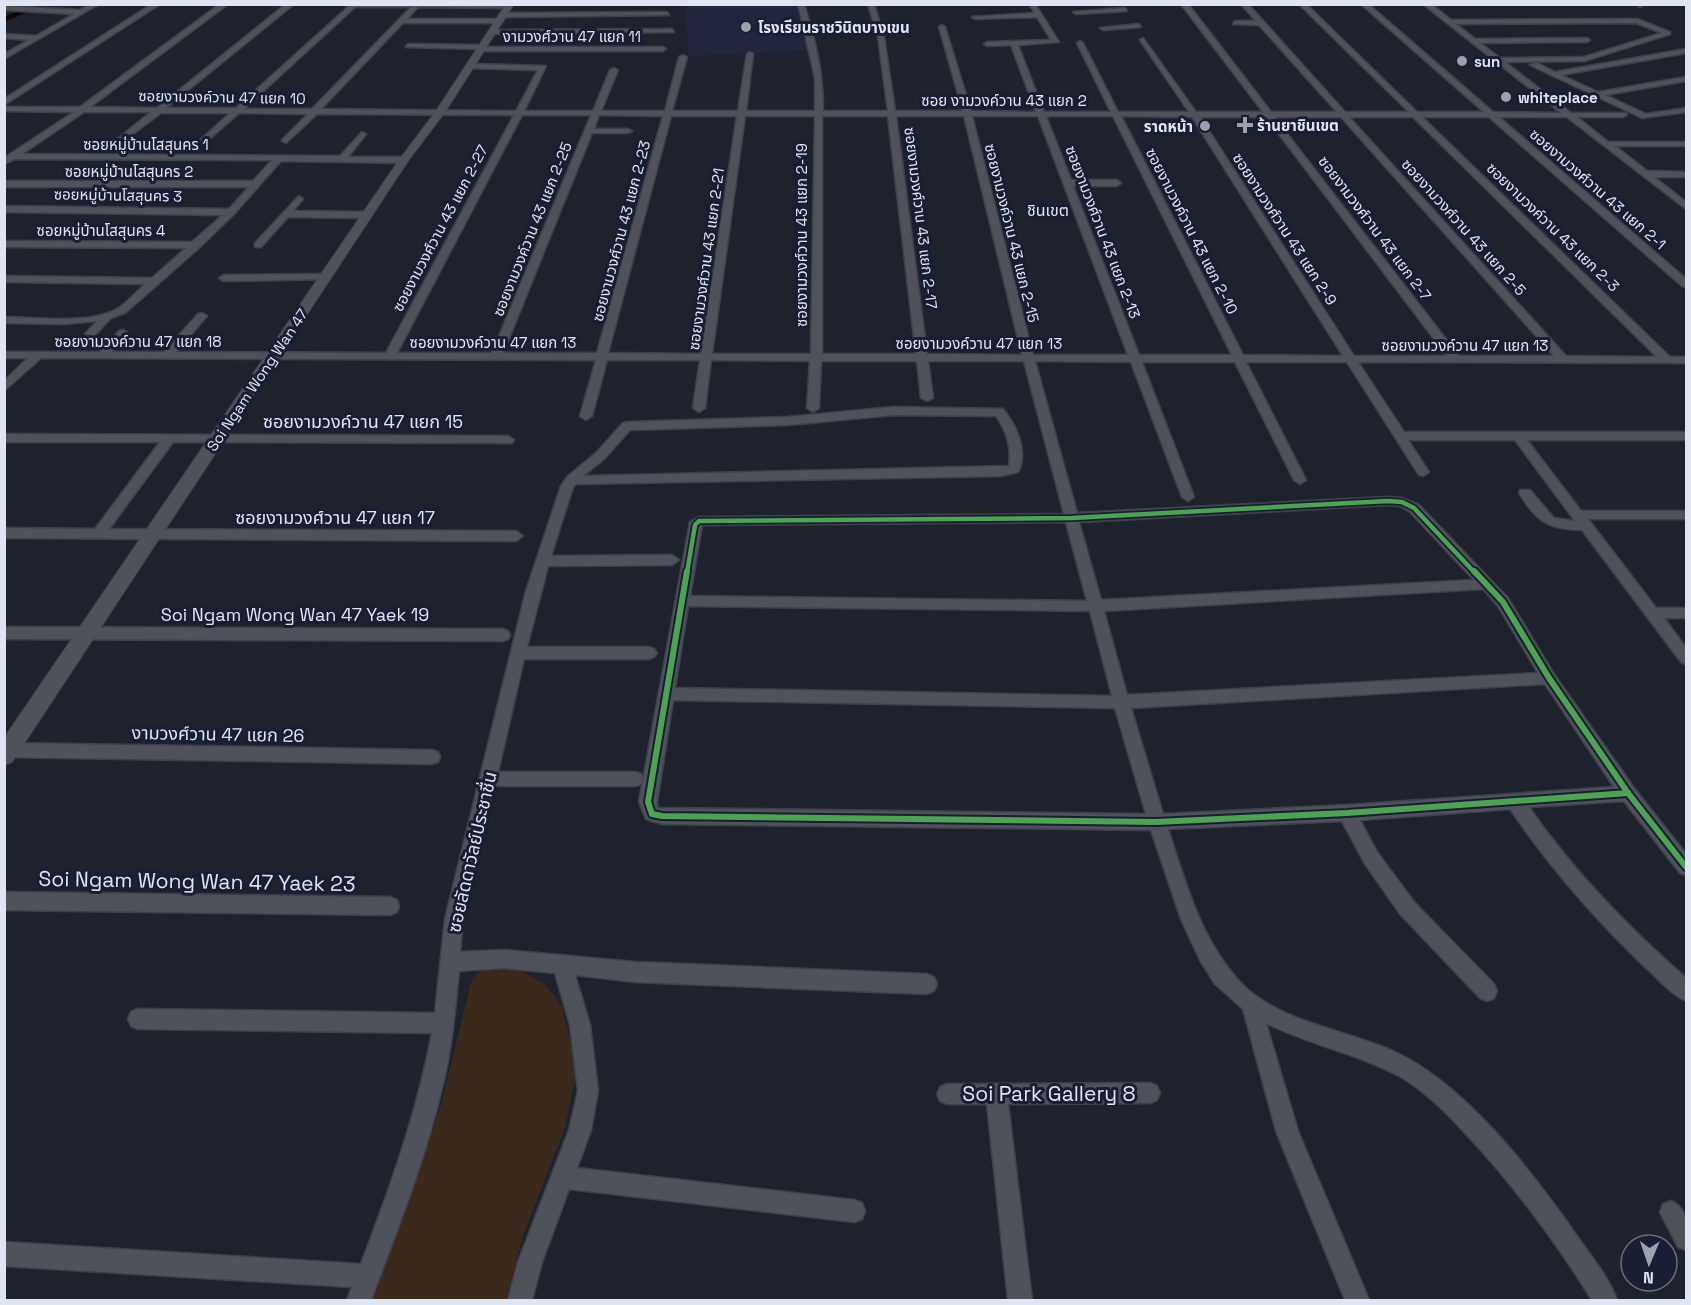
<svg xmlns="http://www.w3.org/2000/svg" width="1691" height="1305" font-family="'Space Grotesk','Noto Sans Thai',sans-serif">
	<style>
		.built { fill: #1f263e }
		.green { fill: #3b291c }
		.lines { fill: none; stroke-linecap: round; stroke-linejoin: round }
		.canal { fill: #140504; fill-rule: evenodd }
		.minor-casing { stroke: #3d3f49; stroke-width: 3 }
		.tertiary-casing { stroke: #3d3f49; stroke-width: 2 }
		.minor { fill: #4f525a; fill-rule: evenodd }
		.tertiary { fill: #4f525a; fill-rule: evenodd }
		.cycleway-far1-casing { stroke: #181f33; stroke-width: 8 }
		.cycleway-casing { stroke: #181f33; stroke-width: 10 }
		.cycleway-far1 { stroke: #4ca352; stroke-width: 4.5 }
		.cycleway { stroke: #4ca352; stroke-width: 6 }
		.poi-dot { fill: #9ca1ae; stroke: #181f33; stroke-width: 2 }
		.labels { text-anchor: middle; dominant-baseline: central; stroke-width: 6; stroke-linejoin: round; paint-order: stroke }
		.far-poi-label { font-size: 15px; font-weight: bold; fill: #e0e5f3; stroke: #181f33; text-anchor: start }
		.far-street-label { font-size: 15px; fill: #e0e5f3; stroke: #181f33 }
		.far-neighbourhood-label { font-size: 16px; fill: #e0e5f3; stroke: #181f33 }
		.street-label { font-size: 18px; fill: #e0e5f3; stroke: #181f33 }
		.near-street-label { font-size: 21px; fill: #e0e5f3; stroke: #181f33 }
	</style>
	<rect width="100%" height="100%" fill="#1e222d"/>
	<polygon class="built" points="686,5 799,5 810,50 688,56"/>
	<polygon class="green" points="483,968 515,968 543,983 562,1006 577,1069 565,1128 524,1233 506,1300 372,1300 441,1105 472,979"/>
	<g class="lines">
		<polygon class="canal" points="36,4 47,4 4,22 4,17"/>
		<defs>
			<g id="minor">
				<polygon points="91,4 99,4 4,59 4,54 29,40 4,38 4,34 36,36 74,14 4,10 4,6 80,10"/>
				<polygon points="152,4 160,4 4,105 4,99"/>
				<path d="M 220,4 L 228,4 L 90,107 L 157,108 L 286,4 L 294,4 L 166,108 L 236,108 L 348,7 L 343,4 L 512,6 L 509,8 L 418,7 L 407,19 L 500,19 L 503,21 L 500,23 L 403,23 L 321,109 L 516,111 L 538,70 L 467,68 L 470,64 L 546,66 L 524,111 L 593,111 L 610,70 L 614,68 L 618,70 L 601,111 L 665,111 L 679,57 L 683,55 L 687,57 L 672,111 L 738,111 L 747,54 L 750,52 L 753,54 L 746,111 L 815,111 L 815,78 L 798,4 L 804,4 C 816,44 823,70 823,111 L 888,111 L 878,37 L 868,4 L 874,4 L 884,37 L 895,111 L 963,111 L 939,27 L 942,25 L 945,27 L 971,111 L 1036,112 L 1011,45 L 987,46 L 984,44 L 987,42 L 1051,40 L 1037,17 L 975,19 L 972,17 L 1035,13 L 1029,4 L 1035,4 L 1059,42 L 1018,45 L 1044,112 L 1111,112 L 1077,43 L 1080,41 L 1083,43 L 1118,112 L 1189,112 L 1140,40 L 1143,38 L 1196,112 L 1263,112 L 1181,4 L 1188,4 L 1271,112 L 1337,112 L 1259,25 L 1233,24 L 1235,21 L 1256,21 L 1241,4 L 1248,4 L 1345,112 L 1409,112 L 1299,4 L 1306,4 L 1417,112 L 1484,112 L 1361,4 L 1368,4 L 1493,112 L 1561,113 L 1423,4 L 1431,4 L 1451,20 L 1637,19 L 1670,32 L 1670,34 L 1584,61 L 1505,62 L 1571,113 L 1626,113 L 1627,115 L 1623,117 L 1577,117 L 1608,142 L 1686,142 L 1686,146 L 1615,146 L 1647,171 L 1686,172 L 1686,177 L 1654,177 L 1686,202 L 1686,209 L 1567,117 L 1499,117 L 1686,279 L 1686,287 L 1682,286 L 1489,117 L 1422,117 L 1670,357 L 1686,357 L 1686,363 L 1358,362 L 1404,432 L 1686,432 L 1686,440 L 1527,440 L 1581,511 L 1686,511 L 1686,519 L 1588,519 L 1656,608 L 1686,608 L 1686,618 L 1664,618 L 1686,648 L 1686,664 L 1681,662 L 1582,530 C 1548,529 1537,522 1519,493 L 1520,490 L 1530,490 L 1554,518 L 1575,521 L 1515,440 L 1408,440 L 1429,472 L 1423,476 L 1419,475 L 1347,362 L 1246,362 L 1306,480 L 1300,484 L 1294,480 L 1235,362 L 1142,362 L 1194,497 L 1188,501 L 1182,497 L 1131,362 L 1035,361 L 1077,513 L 1388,497 L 1402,498 L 1419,505 L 1508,598 L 1554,674 L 1634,788 L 1686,854 L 1686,875 L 1680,873 L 1624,801 L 1529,807 C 1574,872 1628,927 1686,978 L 1686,1001 C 1670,994 1657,977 1644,966 C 1594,918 1549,866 1510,809 L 1360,820 L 1377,852 L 1414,902 L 1494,984 L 1497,991 L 1494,998 L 1487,1001 L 1480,998 L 1400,914 L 1365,864 L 1342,821 L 1168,829 C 1186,884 1202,944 1244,986 C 1283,1023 1346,1030 1393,1051 C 1467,1084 1536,1177 1582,1243 C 1594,1260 1610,1280 1617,1300 L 1592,1300 C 1555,1241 1514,1185 1466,1134 C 1447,1113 1426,1092 1401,1077 C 1359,1054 1310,1045 1266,1023 L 1298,1131 L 1369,1300 L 1345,1300 L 1276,1131 L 1243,1009 L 1215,984 L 1201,962 L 1181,919 L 1151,830 L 662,824 L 646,819 L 639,802 L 690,522 L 699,517 L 1064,514 L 1024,361 L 928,361 L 933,398 L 927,401 L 921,398 L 917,361 L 821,361 L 819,408 L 813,412 L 807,408 L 810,361 L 711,360 L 705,408 L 699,412 L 693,408 L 700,360 L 607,360 L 592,416 L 586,420 L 580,416 L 596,360 L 41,358 L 4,391 L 4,381 L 28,358 L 4,358 L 4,352 L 100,352 L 119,331 L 123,330 L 128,333 L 112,352 L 164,352 L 198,314 L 202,313 L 207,316 L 176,352 L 386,353 L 514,115 L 317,114 L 286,143 L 282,141 L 283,139 L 308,114 L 239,113 L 201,146 L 197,144 L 198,142 L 230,113 L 161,113 L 118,145 L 114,143 L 115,141 L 151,112 L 84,112 L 22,154 L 340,156 L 362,132 L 366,134 L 348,157 L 404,157 L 408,160 L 404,163 L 281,161 L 234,214 L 200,247 L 125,313 L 111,318 L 94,336 L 90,337 L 85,334 L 97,321 L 64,324 L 4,323 L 4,317 C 36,317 89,325 117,309 C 127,303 136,292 145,284 L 4,282 L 4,276 L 152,278 L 186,248 L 4,247 L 4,241 L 192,242 L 223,215 L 4,212 L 4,206 L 229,209 L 249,187 L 4,187 L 4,181 L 253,181 L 272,160 L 15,159 L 4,164 L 4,158 L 74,112 L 4,111 L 4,107 L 80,107 ZM 355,7 L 411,7 L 312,109 L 244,109 ZM 1636,23 L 1662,33 L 1584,57 L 1500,58 L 1480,43 L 1587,42 L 1590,40 L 1587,38 L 1475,39 L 1456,24 ZM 522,115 L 591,115 L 492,353 L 397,353 ZM 599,115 L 663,116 L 597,353 L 503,353 L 592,133 L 628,133 L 632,131 L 628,129 L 594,129 ZM 671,116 L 737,116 L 701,354 L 608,353 ZM 745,116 L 815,116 L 811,354 L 712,354 ZM 822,116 L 888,116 L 916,354 L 822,354 ZM 896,116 L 964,116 L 1022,355 L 927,354 ZM 972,116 L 1038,116 L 1128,355 L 1033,355 ZM 1046,116 L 1113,116 L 1232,355 L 1139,355 L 1073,186 L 1117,186 L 1121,183 L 1117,180 L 1071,180 ZM 1121,116 L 1192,117 L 1343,356 L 1243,355 ZM 1200,117 L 1266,117 L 1447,356 L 1354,356 ZM 1274,117 L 1341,117 L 1554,356 L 1459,356 ZM 1349,117 L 1413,117 L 1657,357 L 1566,356 ZM 1388,505 L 1400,506 L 1409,511 L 1474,580 L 1101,600 L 1079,522 ZM 1066,522 L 1087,601 L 690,596 L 702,525 ZM 1483,589 L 1498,606 L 1538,673 L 1127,695 L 1104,611 ZM 688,606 L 1090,611 L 1112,696 L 675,688 ZM 1545,684 L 1614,787 L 1347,805 L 1163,814 L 1131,708 ZM 673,700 L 1115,708 L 1146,814 L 658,808 L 657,802 Z"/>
				<polygon points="1636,4 1643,4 1643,5 1640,7"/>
				<polygon points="1125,8 1127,11 1076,14 1073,12"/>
				<polygon points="667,12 669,15 504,17 501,15 504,13"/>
				<polygon points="1139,24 1141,27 1103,30 1100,28"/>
				<polygon points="672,29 674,32 492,34 489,32 492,30"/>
				<polygon points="408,44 483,45 486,47 663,47 666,49 663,51 481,51 478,49 406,47"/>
				<polygon points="1686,49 1686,53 1561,75 1598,92 1686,77 1686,81 1605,95 1646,114 1686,108 1686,112 1642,118 1530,65 1537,63 1555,72"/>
				<polygon points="299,196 303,199 293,211 367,212 372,215 367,218 288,217 261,247 255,247 255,243"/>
				<polygon points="326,274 330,275 330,279 224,281 219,278 224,275"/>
				<path d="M 893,407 L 1003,409 C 1016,425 1029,452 1018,472 L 1001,476 L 576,484 L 573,487 L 551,556 L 672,555 L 679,560 L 672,565 L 548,566 L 527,647 L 649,647 L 654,649 L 657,653 L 654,657 L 649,659 L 524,659 L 498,772 L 635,772 L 641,774 L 643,779 L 641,784 L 635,786 L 494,786 L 463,919 L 460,952 L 504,950 L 635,962 L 927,974 L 934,977 L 937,984 L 934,991 L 927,994 L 635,982 L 575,975 L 590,1025 L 598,1091 L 591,1130 L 577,1168 L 854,1200 L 862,1203 L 865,1211 L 862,1219 L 854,1222 L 569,1189 L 542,1262 L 532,1300 L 508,1300 L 518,1262 L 569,1130 L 578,1091 L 570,1025 L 555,973 L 504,968 L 459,971 C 455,1010 452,1050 442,1088 C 425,1161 397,1231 371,1300 L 347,1300 L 352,1287 L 4,1266 L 4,1242 L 361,1264 C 390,1188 417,1113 432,1033 L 138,1029 L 131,1026 L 128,1019 L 131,1012 L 138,1009 L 435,1013 L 445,919 L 526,591 L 561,486 L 567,477 L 596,453 L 623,423 L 627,422 L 788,417 ZM 893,415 L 996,416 C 1006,429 1012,449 1009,466 L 583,476 L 604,459 L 630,430 L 788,425 Z"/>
				<polygon points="4,434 508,436 514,440 512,443 173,442 109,529 516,531 523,536 516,541 4,538 4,528 95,529 160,442 4,442"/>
				<polygon points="4,627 503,629 508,631 510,635 508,639 503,641 4,639"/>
				<polygon points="4,743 432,750 438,752 440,757 438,762 432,764 4,757"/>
				<polygon points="4,892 390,897 397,900 399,906 397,912 390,915 4,910"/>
				<polygon points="1150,1083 1157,1086 1160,1093 1157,1100 1150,1103 1008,1104 1032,1300 1008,1300 987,1104 947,1104 940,1101 937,1094 940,1087 947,1084"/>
				<path d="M 1671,1201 C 1690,1209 1688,1233 1686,1250 L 1678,1247 L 1660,1212 L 1663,1204 Z"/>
			</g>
			<polygon id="tertiary" points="506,4 514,4 445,112 408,161 12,762 4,765 4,738 399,160 436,111"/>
		</defs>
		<use href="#minor" class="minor-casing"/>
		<use href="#tertiary" class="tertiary-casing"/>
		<use href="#minor" class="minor"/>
		<use href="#tertiary" class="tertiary"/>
		<defs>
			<polyline id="cycleway-far1" points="687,573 695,525 699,521 1072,518 1388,501 1402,502 1414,508 1475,573"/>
			<g id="cycleway">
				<polyline points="687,571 648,802 652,814 662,816 1156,822 1347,813 1628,793"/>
				<polyline points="1474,571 1503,602 1549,678 1628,793"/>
				<polyline points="1628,793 1686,867"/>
			</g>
		</defs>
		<use href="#cycleway-far1" class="cycleway-far1-casing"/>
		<use href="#cycleway" class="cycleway-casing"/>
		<use href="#cycleway-far1" class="cycleway-far1"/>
		<use href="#cycleway" class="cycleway"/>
	</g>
	<g class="poi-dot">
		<circle cx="746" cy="27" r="6"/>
		<circle cx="1462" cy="61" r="6"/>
		<circle cx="1506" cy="97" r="6"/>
		<path d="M1242 116h6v6h6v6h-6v6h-6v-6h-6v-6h6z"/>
		<circle cx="1205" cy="126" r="6"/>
	</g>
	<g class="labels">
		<g class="far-poi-label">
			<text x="758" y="27">โรงเรียนราชวินิตบางเขน</text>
			<text x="1474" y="61">sun</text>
			<text x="1518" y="97">whiteplace</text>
			<text x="1257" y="125">ร้านยาชินเขต</text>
			<text x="1193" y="126" text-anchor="end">ราดหน้า</text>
		</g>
		<g class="far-street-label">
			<text x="572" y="36">งามวงศ์วาน 47 แยก 11</text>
			<text transform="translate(222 97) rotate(1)">ซอยงามวงค์วาน 47 แยก 10</text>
			<text x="1004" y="100">ซอย งามวงค์วาน 43 แยก 2</text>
			<text x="146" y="144">ซอยหมู่บ้านโสสุนคร 1</text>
			<text x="129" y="171">ซอยหมู่บ้านโสสุนคร 2</text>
			<text transform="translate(1598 189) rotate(41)">ซอยงามวงศ์วาน 43 แยก 2-1</text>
			<text transform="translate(118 195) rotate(1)">ซอยหมู่บ้านโสสุนคร 3</text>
			<text transform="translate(921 218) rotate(83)">ซอยงามวงศ์วาน 43 แยก 2-17</text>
			<text transform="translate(1464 227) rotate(48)">ซอยงามวงศ์วาน 43 แยก 2-5</text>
			<text transform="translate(1553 227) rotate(44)">ซอยงามวงค์วาน 43 แยก 2-3</text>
			<text transform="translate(440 228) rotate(-62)">ซอยงามวงศ์วาน 43 แยก 2-27</text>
			<text transform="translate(1375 228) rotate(53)">ซอยงามวงศ์วาน 43 แยก 2-7</text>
			<text transform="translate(532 229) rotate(-68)">ซอยงามวงค์วาน 43 แยก 2-25</text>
			<text transform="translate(1285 229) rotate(57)">ซอยงามวงศ์วาน 43 แยก 2-9</text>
			<text x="101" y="230">ซอยหมู่บ้านโสสุนคร 4</text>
			<text transform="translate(621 231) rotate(-75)">ซอยงามวงศ์วาน 43 แยก 2-23</text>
			<text transform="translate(1192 231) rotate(63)">ซอยงามวงค์วาน 43 แยก 2-10</text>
			<text transform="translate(1103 232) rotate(69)">ซอยงามวงศ์วาน 43 แยก 2-13</text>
			<text transform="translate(1012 233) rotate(76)">ซอยงามวงค์วาน 43 แยก 2-15</text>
			<text transform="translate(801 235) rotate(-90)">ซอยงามวงศ์วาน 43 แยก 2-19</text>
			<text transform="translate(706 259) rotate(-82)">ซอยงามวงศ์วาน 43 แยก 2-21</text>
			<text x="138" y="341">ซอยงามวงค์วาน 47 แยก 18</text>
			<text x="493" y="342">ซอยงามวงค์วาน 47 แยก 13</text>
			<text x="979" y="343">ซอยงามวงค์วาน 47 แยก 13</text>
			<text x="1465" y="345">ซอยงามวงค์วาน 47 แยก 13</text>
			<text transform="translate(257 380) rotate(-56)">Soi Ngam Wong Wan 47</text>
		</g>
		<g class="far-neighbourhood-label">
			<text x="1048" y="210">ชินเขต</text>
		</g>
		<g class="street-label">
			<text x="363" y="421">ซอยงามวงค์วาน 47 แยก 15</text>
			<text x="335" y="517">ซอยงามวงศ์วาน 47 แยก 17</text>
			<text x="295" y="614">Soi Ngam Wong Wan 47 Yaek 19</text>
			<text transform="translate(218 734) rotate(1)">งามวงศ์วาน 47 แยก 26</text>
			<text transform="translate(472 852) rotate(-77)">ซอยลัดดาวัลย์ประชาชื่น</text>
		</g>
		<g class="near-street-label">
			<text transform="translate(197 881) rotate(1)">Soi Ngam Wong Wan 47 Yaek 23</text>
			<text x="1049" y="1093">Soi Park Gallery 8</text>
		</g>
	</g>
	<rect width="1691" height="1305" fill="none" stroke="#e0e5f3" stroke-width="12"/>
	<g transform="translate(1649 1263) rotate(182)"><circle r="28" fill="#181f33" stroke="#686e80" stroke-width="1.5"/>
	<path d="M0-4.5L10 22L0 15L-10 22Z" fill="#9ca1ae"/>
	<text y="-9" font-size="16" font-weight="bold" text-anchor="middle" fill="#e0e5f3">N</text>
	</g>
</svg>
